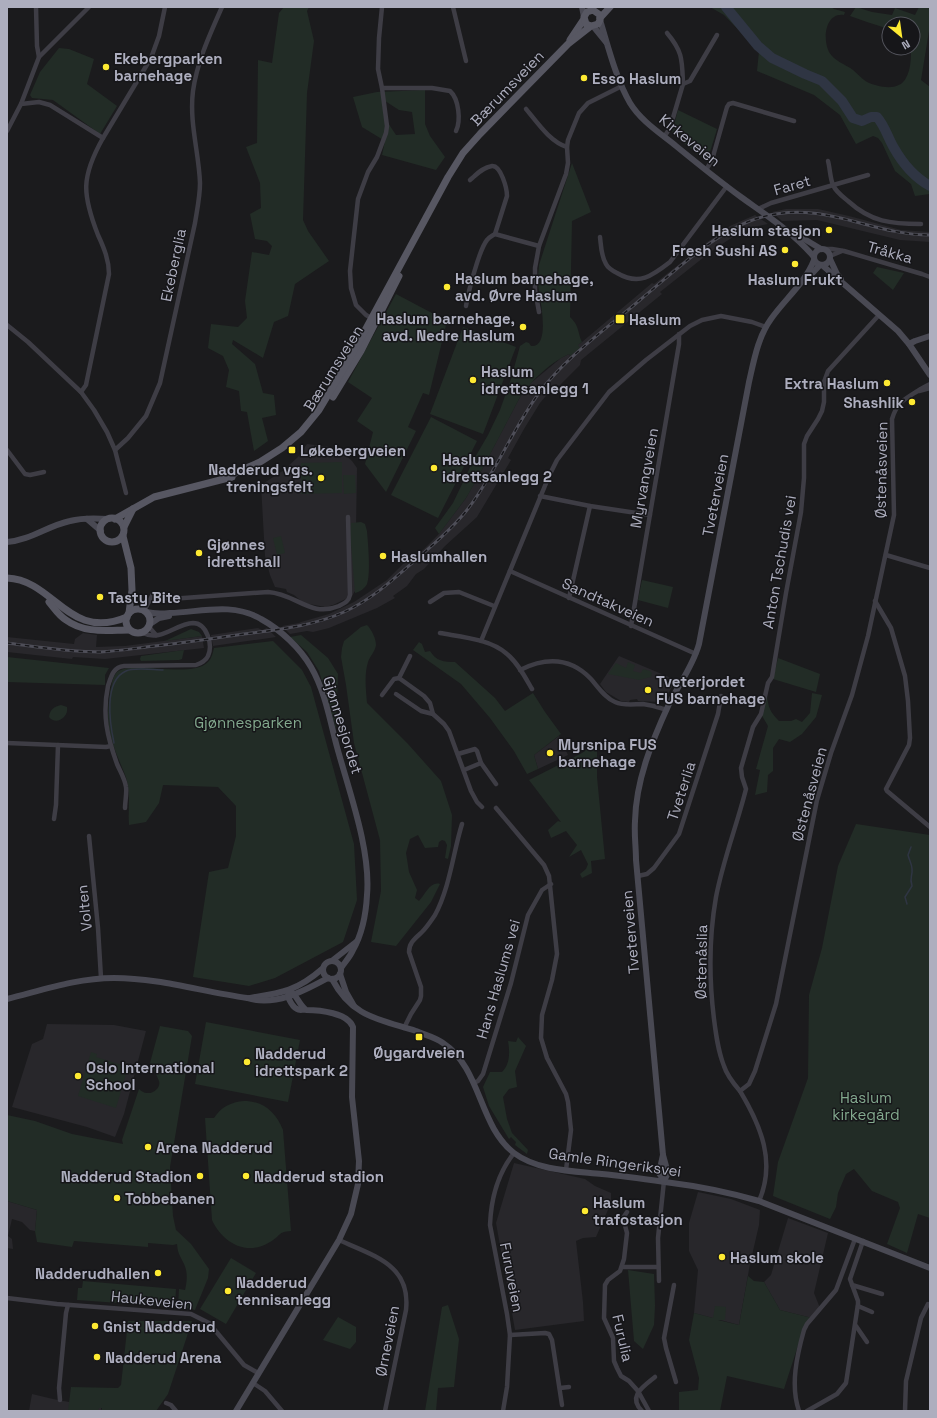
<svg xmlns="http://www.w3.org/2000/svg" width="937" height="1418" font-family="'Space Grotesk',sans-serif">
	<style>
		.built { fill: #28272b }
		.green { fill: #222c26; fill-rule: evenodd }
		.lines { fill: none; stroke-linecap: round; stroke-linejoin: round }
		.stream { stroke: #2f3543; stroke-width: 1.5 }
		.river { stroke: #2f3543; stroke-width: 10 }
		.street { stroke: #3e3d45; stroke-width: 4.5 }
		.secondary { stroke: #494953; stroke-width: 6 }
		.primary { stroke: #575762; stroke-width: 7 }
		.rail-casing { stroke: #4e4e58; stroke-width: 3 }
		.rail { stroke: #161619; stroke-width: 1.5; stroke-dasharray: 4.5; stroke-linecap: butt }
		.poi-dot { fill: #feea32; stroke: #161619; stroke-width: 1.5 }
		.labels { text-anchor: middle; dominant-baseline: central; stroke-width: 3; stroke-linejoin: round; paint-order: stroke }
		.poi-label { font-size: 15px; font-weight: bold; fill: #adaebe; stroke: #161619; text-anchor: start }
		.street-label { font-size: 15px; fill: #adaebe; stroke: #161619 }
		.park-label { font-size: 15px; fill: #83a98e; stroke: #161619 }
	</style>
	<rect width="100%" height="100%" fill="#1b1b1d"/>
	<g class="built">
		<polygon points="786,209 818,209 849,216 901,230 930,232 930,242 900,240 817,220 782,221 772,212"/>
		<polygon points="755,215 768,224 754,227 736,235 713,250 660,292 662,294 581,360 580,365 559,386 556,384 540,403 524,429 508,458 511,460 477,517 445,546 424,569 416,574 407,586 393,596 395,598 377,608 329,628 313,632 307,631 290,634 282,626 299,623 301,622 329,614 354,602 387,580 412,555 418,555 438,535 466,498 480,473 519,399 526,387 561,358 569,354 570,356 577,345 582,342 652,283 654,284 706,243 730,226"/>
		<polygon points="307,444 338,448 352,461 357,468 355,591 352,596 333,605 325,607 304,603 294,595 287,592 286,589 275,587 270,575 265,556 261,485 284,470 298,457"/>
		<polygon points="258,628 262,630 267,628 276,637 213,646 211,635"/>
		<polygon points="83,633 97,635 96,647 125,646 202,636 204,648 105,659 73,657 72,659 7,652 7,637 74,644 75,639"/>
		<polygon points="619,656 676,680 668,694 661,702 638,701 637,699 630,700 629,702 621,701 606,692 600,684"/>
		<polygon points="559,736 568,755 538,769 534,755"/>
		<polygon points="47,1024 114,1025 146,1031 124,1114 115,1137 87,1127 12,1107 32,1044 43,1039"/>
		<polygon points="514,1163 585,1179 595,1186 611,1193 611,1203 596,1237 583,1238 576,1241 583,1302 584,1321 515,1330 496,1223"/>
		<polygon points="698,1192 731,1199 760,1210 759,1225 750,1264 739,1325 694,1313 698,1270 689,1251 689,1223"/>
		<polygon points="7,1201 37,1210 35,1231 30,1230 22,1222 12,1219 8,1236 12,1239 13,1249 7,1248"/>
		<polygon points="788,1218 828,1233 814,1293 820,1308 812,1318 780,1310 764,1282 771,1275"/>
		<polygon points="32,1394 53,1399 101,1408 101,1411 29,1411"/>
	</g>
	<g class="green">
		<polygon points="284,7 309,7 307,11 314,41 307,93 303,220 308,231 329,261 295,284 288,316 274,322 263,358 233,340 232,344 255,364 263,393 274,395 276,415 262,418 268,441 254,451 247,412 241,411 239,391 226,387 229,370 223,356 208,348 211,324 238,327 247,318 245,301 252,252 269,255 272,246 267,241 255,239 250,214 261,208 260,183 246,147 257,143 258,60 272,63 279,13"/>
		<path d="M 710,7 L 831,7 L 834,9 L 845,12 L 844,15 C 826,12 822,38 829,52 C 834,61 845,64 853,70 C 858,74 862,79 867,82 C 878,87 899,92 906,78 C 911,69 911,58 911,48 L 913,48 L 913,24 L 889,24 L 889,29 L 867,22 L 850,16 L 856,7 L 872,12 L 892,15 L 895,8 L 915,15 L 919,7 L 930,7 L 930,25 L 921,80 L 930,87 L 930,194 L 915,196 L 911,184 L 895,171 L 882,143 L 878,138 L 873,136 L 856,144 L 840,115 L 814,95 L 757,71 L 759,51 L 724,15 Z"/>
		<polygon points="59,48 69,49 94,59 87,84 117,106 100,134 53,100 32,98 30,95 40,72"/>
		<path d="M 425,90 L 425,124 L 430,136 L 445,157 L 436,170 L 382,155 L 385,141 L 362,127 L 353,97 L 377,92 ZM 382,99 L 399,110 L 412,112 L 415,134 L 396,135 L 384,117 Z"/>
		<polygon points="678,110 717,129 707,162 672,133"/>
		<path d="M 572,163 L 591,212 L 572,221 L 570,317 C 580,327 577,331 582,342 L 578,345 L 580,348 L 570,356 L 569,354 C 551,362 529,382 519,399 L 476,481 L 466,498 L 439,534 L 435,528 L 453,503 L 474,459 L 488,435 L 500,410 L 511,379 L 520,346 L 526,342 L 529,343 L 531,346 C 552,348 539,295 538,284 C 537,278 539,271 539,265 Z"/>
		<polygon points="877,267 904,273 893,290 873,273"/>
		<polygon points="396,294 447,321 429,395 423,393 408,427 416,431 386,492 365,464 373,432 357,421 372,398 348,382"/>
		<polygon points="463,327 516,347 483,434 430,414"/>
		<polygon points="431,417 477,441 438,518 391,495"/>
		<polygon points="342,462 342,493 301,494 301,463"/>
		<polygon points="343,475 355,475 356,493 344,494"/>
		<path d="M 361,522 L 365,524 L 367,531 C 368,543 371,574 367,584 C 365,588 360,592 355,593 L 350,533 L 351,523 Z"/>
		<polygon points="281,536 285,553 277,555 273,538"/>
		<polygon points="642,580 673,587 668,608 638,600"/>
		<path d="M 367,625 C 372,630 376,639 376,645 C 375,652 370,656 368,662 C 364,675 366,690 367,703 L 408,744 L 441,781 L 452,815 L 451,846 L 448,859 L 445,858 L 447,845 L 445,841 L 442,840 L 439,842 L 438,847 L 425,848 L 418,835 L 410,839 L 406,853 L 409,872 L 417,890 L 415,898 L 419,901 C 425,895 430,881 440,884 L 431,902 L 396,946 L 371,942 L 381,891 L 380,840 L 354,743 L 346,685 L 341,657 L 342,648 L 344,641 L 361,627 Z"/>
		<polygon points="191,629 199,632 202,636 165,641"/>
		<polygon points="301,635 328,658 338,674 336,729 319,671 307,652 290,637"/>
		<path d="M 273,641 L 302,670 L 311,687 L 354,844 L 357,900 L 343,942 L 275,978 L 249,986 L 193,977 L 209,872 L 228,868 L 236,836 L 236,806 L 218,787 L 163,785 L 159,803 L 146,822 L 129,825 C 128,812 130,799 128,786 C 127,777 122,768 119,760 C 108,733 106,722 110,692 C 112,685 112,677 117,672 C 131,660 192,679 208,662 C 212,658 213,652 214,648 Z"/>
		<path d="M 419,642 L 422,644 L 425,652 L 430,651 C 436,661 444,662 455,662 L 495,698 L 505,711 L 533,693 L 545,712 L 561,734 L 534,755 L 538,769 L 527,774 L 514,751 L 490,718 L 461,684 L 413,650 Z"/>
		<polygon points="184,650 182,659 179,660 141,661 140,659 141,656"/>
		<polygon points="7,657 109,668 105,675 105,685 7,682"/>
		<polygon points="778,658 820,674 816,692 773,679"/>
		<polygon points="628,662 635,665 633,671 641,673 643,669 650,671 652,673 651,677 639,680 608,674 616,663 626,668"/>
		<path d="M 812,693 L 822,695 L 816,717 L 802,734 L 790,742 L 779,739 L 773,748 L 773,771 L 768,775 L 767,792 L 755,795 L 760,770 L 756,769 L 768,726 L 761,714 L 767,694 C 768,707 770,712 779,721 L 791,721 L 796,719 L 802,722 L 810,713 Z"/>
		<path d="M 61,705 L 67,707 C 69,717 56,726 49,717 C 50,709 54,707 61,705 Z"/>
		<polygon points="597,742 597,777 605,859 591,861 592,873 582,878 580,874 586,869 588,864 581,850 569,857 577,845 566,831 551,838 548,830 558,821 561,822 529,780 582,753"/>
		<polygon points="856,824 930,835 930,1218 918,1214 907,1253 887,1244 900,1208 898,1202 872,1191 854,1169 846,1174 838,1193 836,1207 830,1219 773,1196 778,1162 808,1078 809,995 822,948 838,866"/>
		<polygon points="206,1022 300,1040 288,1102 195,1084"/>
		<path d="M 160,1026 L 188,1031 L 192,1036 L 170,1167 L 173,1216 L 176,1230 L 191,1244 L 209,1269 L 208,1278 L 195,1310 L 178,1306 L 179,1289 L 185,1290 C 187,1282 188,1272 184,1264 C 180,1255 178,1255 177,1244 L 173,1245 L 148,1243 L 148,1247 L 74,1241 L 72,1247 L 37,1242 L 35,1231 L 37,1210 L 7,1201 L 7,1115 L 35,1121 L 72,1134 L 123,1144 L 122,1140 L 139,1089 C 141,1091 144,1093 147,1093 C 154,1094 161,1087 159,1081 C 157,1075 152,1068 150,1063 Z"/>
		<path d="M 518,1037 L 526,1046 L 515,1071 L 517,1087 L 509,1089 L 503,1097 L 507,1119 L 512,1133 L 528,1150 L 527,1154 L 515,1145 L 516,1142 L 511,1137 L 509,1139 L 489,1106 L 483,1087 L 490,1072 L 502,1072 C 510,1064 510,1052 508,1041 L 516,1042 Z"/>
		<polygon points="91,1052 97,1054 96,1057 128,1067 116,1108 78,1096"/>
		<path d="M 244,1101 C 264,1101 276,1113 283,1130 L 291,1231 C 277,1232 281,1236 270,1242 C 246,1257 222,1242 212,1220 L 205,1118 L 214,1118 C 221,1107 231,1102 244,1101 Z"/>
		<polygon points="231,1258 256,1273 226,1324 200,1309"/>
		<polygon points="628,1270 654,1274 655,1306 654,1325 643,1349 634,1341"/>
		<polygon points="748,1276 754,1281 764,1282 780,1310 812,1318 803,1330 784,1389 727,1376 720,1411 679,1411 679,1392 698,1390 699,1378 689,1340 694,1313 713,1318 715,1306 726,1307 725,1320 718,1320 739,1325"/>
		<polygon points="83,1281 176,1289 175,1307 77,1300 78,1288 82,1288"/>
		<polygon points="448,1305 459,1339 454,1387 438,1388 436,1411 425,1411 442,1307"/>
		<polygon points="338,1317 356,1327 356,1342 350,1349 323,1340"/>
		<polygon points="128,1321 192,1321 168,1394 156,1411 101,1411 102,1408 99,1408 98,1411 68,1411 71,1387 118,1388 121,1385"/>
	</g>
	<g class="lines">
		<g class="stream">
			<path d="M 114,743 C 110,724 103,681 126,671 C 134,667 154,670 163,670"/>
			<path d="M 907,904 L 905,897 L 912,886 C 909,876 913,876 912,869 C 912,864 909,860 908,855 L 911,847"/>
		</g>
		<path class="river" d="M 726,7 L 758,46 L 772,58 L 805,74 L 822,81 L 842,101 L 853,118 L 862,121 L 871,117 L 877,117 C 885,126 888,138 894,148 C 903,164 914,177 930,186"/>
		<g class="street">
			<polyline points="36,7 37,46 39,57"/>
			<polyline points="453,7 466,61"/>
			<path d="M 667,33 C 683,52 682,60 683,84"/>
			<path d="M 382,88 L 432,88 L 450,91 C 459,99 461,121 456,131"/>
			<polyline points="21,104 39,57 89,7"/>
			<path d="M 526,109 C 537,122 550,142 567,147"/>
			<path d="M 7,131 L 21,104 L 39,102 L 50,105 L 103,138 C 81,177 82,194 98,235 C 104,248 109,260 109,274 L 87,380 L 86,385 L 81,392"/>
			<polyline points="664,137 670,128 683,84 690,81 717,35"/>
			<polyline points="103,138 151,58 159,36 165,7"/>
			<path d="M 828,161 C 830,168 830,178 833,185 C 836,192 843,197 848,201 C 871,222 891,224 921,224"/>
			<polyline points="706,170 712,160 727,107 729,104 733,103 794,121"/>
			<path d="M 470,180 C 476,175 483,167 492,166 C 501,165 507,189 507,196 L 495,234"/>
			<polyline points="758,209 771,203 868,175"/>
			<path d="M 600,237 C 601,245 601,256 606,264 C 608,268 613,271 617,273 C 639,286 652,276 670,262 L 727,186"/>
			<polyline points="824,249 832,249 844,251 922,274 930,277"/>
			<polyline points="830,256 842,251"/>
			<path d="M 466,306 C 468,293 479,250 487,240 C 489,237 492,236 495,234 L 539,246"/>
			<polyline points="539,312 535,290 535,268 539,246 566,174 568,163 567,147 568,140 579,113 588,103 622,86"/>
			<polyline points="373,319 366,315 356,305 351,288 350,271 358,199 368,172 377,157 386,133 387,126 382,88 378,69 379,38 382,7"/>
			<path d="M 7,325 L 28,342 L 81,392 L 94,410 L 107,432 L 115,450 L 128,438 L 146,416 L 160,383 L 195,223 C 197,210 200,197 200,183 C 199,153 189,122 193,91 C 197,62 210,34 222,7"/>
			<polyline points="919,391 930,388"/>
			<polyline points="7,450 25,474 30,475 44,472"/>
			<polyline points="115,450 126,493"/>
			<polyline points="540,496 590,506 650,515"/>
			<polyline points="886,555 930,568"/>
			<polyline points="510,571 696,654"/>
			<polyline points="569,598 590,506"/>
			<polyline points="875,601 891,628 905,676 908,701 910,738 909,745 886,789 887,791 930,827"/>
			<polyline points="430,602 444,593 459,592 494,606"/>
			<path d="M 144,611 L 153,594 L 170,599 L 268,592 C 297,594 310,618 339,606 C 345,603 349,601 350,595 L 348,517"/>
			<polyline points="631,626 679,344 679,334"/>
			<polyline points="149,627 156,635"/>
			<path d="M 440,633 C 462,637 490,639 507,654 C 518,663 525,677 532,689"/>
			<polyline points="481,641 549,476 557,460 609,392 646,360 690,326 702,320 721,316 752,322 766,327"/>
			<polyline points="410,656 399,678 424,696 430,703 433,714 444,724 449,731 471,791 477,802 482,807"/>
			<path d="M 520,670 C 546,657 570,657 591,679 C 598,687 605,698 615,702 C 624,706 634,704 643,704 C 651,705 659,707 667,710"/>
			<polyline points="396,694 421,711 433,714"/>
			<polyline points="382,695 394,679 399,678"/>
			<polyline points="7,743 106,747 111,746"/>
			<polyline points="458,754 475,749 477,751 481,763 496,784"/>
			<polyline points="464,770 481,763"/>
			<path d="M 125,808 C 125,801 127,793 126,787 C 125,779 120,771 117,764 C 107,736 102,715 108,686 C 111,677 113,667 124,666 L 196,665 C 201,663 206,661 208,656 C 213,645 207,623 193,623 C 175,624 161,642 143,633"/>
			<polyline points="496,808 544,865 549,876 557,954 552,980 542,1015 541,1038 547,1058 566,1094 568,1102 571,1130 566,1170"/>
			<polyline points="54,819 56,805 58,745"/>
			<polyline points="89,836 98,928 101,978"/>
			<polyline points="638,876 647,874 654,868 679,834 718,714 721,696"/>
			<path d="M 404,1028 L 411,1014 L 420,1000 L 421,996 L 421,987 L 409,952 C 409,942 416,938 422,932 C 427,927 431,921 435,915 C 450,887 453,853 462,824"/>
			<polyline points="474,1083 478,1081 483,1074 511,983 528,915 542,890 551,884"/>
			<path d="M 740,1091 C 734,1084 727,1076 724,1066 C 718,1051 716,1035 714,1019 C 709,979 709,937 716,897 C 723,860 737,825 746,789 L 742,777 L 741,768 L 753,727 L 761,714 L 768,683 L 772,677 L 786,593 L 801,512 L 804,478 L 804,444 L 807,436 L 818,419 L 822,411 L 824,402 L 824,382 L 828,371 L 879,315"/>
			<path d="M 759,1201 C 776,1162 761,1126 740,1091 L 749,1084 L 755,1071 L 776,1004 L 817,800 L 831,753 L 852,695 L 868,636 L 894,515 L 892,419 C 897,403 903,400 916,392 C 921,389 925,386 930,384"/>
			<polyline points="627,1212 623,1218 627,1233 624,1259 620,1271 608,1280 605,1285 604,1318 613,1338 614,1361 617,1368 621,1376 629,1381 638,1391 649,1411"/>
			<path d="M 339,1240 C 373,1256 411,1264 406,1310 L 385,1411"/>
			<polyline points="622,1267 658,1267"/>
			<polyline points="659,1281 658,1238 664,1181"/>
			<polyline points="674,1285 664,1338 666,1348 676,1382"/>
			<polyline points="852,1285 882,1294"/>
			<polyline points="7,1298 57,1304 191,1314 209,1323 244,1365 258,1373"/>
			<polyline points="858,1306 872,1312"/>
			<polyline points="856,1326 867,1342"/>
			<polyline points="510,1335 545,1333 549,1334 552,1340 562,1405"/>
			<polyline points="253,1383 265,1391 282,1411"/>
			<polyline points="560,1388 569,1387"/>
			<polyline points="60,1400 59,1388 66,1313 68,1305"/>
			<polyline points="166,1403 171,1405 176,1411"/>
			<path d="M 503,1411 L 507,1387 L 510,1335 L 507,1314 L 490,1225 C 491,1199 498,1173 514,1153"/>
			<path d="M 642,1411 C 627,1396 644,1386 655,1377"/>
			<path d="M 799,1411 C 790,1385 797,1355 804,1330 L 807,1324 L 836,1290 L 855,1239"/>
			<polyline points="807,1411 837,1394 846,1383 858,1304 858,1301 850,1279 863,1241"/>
			<polyline points="905,1411 906,1381 921,1318 928,1304"/>
		</g>
		<g class="secondary">
			<polyline points="582,7 584,17"/>
			<path d="M 600,20 C 608,46 616,79 630,103 C 641,121 660,133 676,146 C 698,164 719,181 741,197 C 766,215 794,233 814,257"/>
			<polyline points="593,26 606,42"/>
			<polyline points="789,232 796,234 821,249"/>
			<circle cx="822" cy="257" r="8"/>
			<polyline points="830,259 837,274 841,279"/>
			<polyline points="822,265 898,331 909,344 930,375"/>
			<polyline points="807,279 820,265"/>
			<polyline points="909,344 915,341 930,336"/>
			<polyline points="87,519 101,531"/>
			<path d="M 7,542 C 31,540 47,526 70,521 C 81,518 95,518 108,519"/>
			<path d="M 146,612 C 154,614 161,614 170,613 C 201,612 232,602 261,619 C 281,630 300,648 311,667 C 325,691 330,721 337,747 C 349,791 371,850 367,895 C 366,914 362,934 353,950 C 350,957 345,962 341,968"/>
			<polyline points="150,624 159,618 169,616"/>
			<polyline points="333,960 356,942"/>
			<circle cx="332" cy="970" r="9"/>
			<polyline points="340,974 346,992 354,1006"/>
			<path d="M 332,979 C 352,1017 378,1019 416,1031 C 425,1035 435,1037 443,1043 C 482,1069 478,1125 514,1153 C 538,1171 573,1171 602,1174 C 623,1176 644,1179 665,1182 C 697,1186 728,1192 759,1201 L 930,1268"/>
			<path d="M 249,998 C 281,993 297,991 322,969"/>
			<path d="M 7,999 C 43,990 77,978 114,978 C 159,978 203,992 247,998 C 275,1007 304,991 328,978"/>
			<path d="M 663,1155 L 636,860 C 636,847 634,834 635,821 C 636,780 652,741 669,704 C 679,684 693,666 699,644 L 749,382 C 754,360 758,337 771,319 C 785,299 805,283 814,260"/>
			<polygon points="663,1155 668,1173 664,1181 659,1173"/>
			<path d="M 236,1411 L 339,1240 L 351,1214 L 358,1184 L 359,1161 L 352,1097 L 353,1027 C 348,1013 320,1010 306,1010 C 303,1009 300,1011 297,1009 C 292,1007 290,1001 288,997 L 289,990 C 297,995 298,1003 305,1009"/>
		</g>
		<g class="primary">
			<polyline points="600,18 610,7"/>
			<polyline points="570,40 584,19"/>
			<polyline points="333,397 361,351 399,276"/>
			<polyline points="229,477 237,472 260,462 282,448 301,432 319,410 349,360 448,177 463,153 480,134 568,44 591,26 598,24 600,20 600,15 593,10 587,12 584,17 586,24 591,26"/>
			<circle cx="112" cy="530" r="12"/>
			<polyline points="115,519 154,497 232,477"/>
			<polyline points="124,527 133,509"/>
			<polyline points="123,536 131,568 132,590 129,613"/>
			<path d="M 7,578 C 55,580 68,642 127,617"/>
			<path d="M 49,602 C 54,608 59,616 66,620 C 85,634 108,630 129,630"/>
			<circle cx="138" cy="621" r="12"/>
		</g>
		<defs>
			<path id="rail" d="M 7,643 C 38,647 69,652 100,652 C 119,651 137,648 155,646 C 182,643 210,639 237,635 C 273,630 311,627 344,612 C 373,599 396,577 419,557 C 436,542 453,528 467,510 C 495,474 512,430 539,393 C 566,357 606,329 640,300 C 675,271 718,229 762,217 C 825,200 870,235 930,235"/>
		</defs>
		<use href="#rail" class="rail-casing"/>
		<use href="#rail" class="rail"/>
	</g>
	<g class="poi-dot">
		<circle cx="106" cy="67" r="4"/>
		<circle cx="584" cy="78" r="4"/>
		<circle cx="829" cy="230" r="4"/>
		<circle cx="785" cy="250" r="4"/>
		<circle cx="795" cy="264" r="4"/>
		<circle cx="447" cy="287" r="4"/>
		<rect x="615" y="314" width="10" height="10" rx="2"/>
		<circle cx="523" cy="327" r="4"/>
		<circle cx="473" cy="380" r="4"/>
		<circle cx="887" cy="383" r="4"/>
		<circle cx="912" cy="402" r="4"/>
		<rect x="288" y="446" width="8" height="8" rx="2"/>
		<circle cx="434" cy="468" r="4"/>
		<circle cx="321" cy="478" r="4"/>
		<circle cx="199" cy="553" r="4"/>
		<circle cx="383" cy="556" r="4"/>
		<circle cx="100" cy="597" r="4"/>
		<circle cx="648" cy="690" r="4"/>
		<circle cx="550" cy="753" r="4"/>
		<rect x="415" y="1033" width="8" height="8" rx="2"/>
		<circle cx="247" cy="1062" r="4"/>
		<circle cx="78" cy="1076" r="4"/>
		<circle cx="148" cy="1147" r="4"/>
		<circle cx="200" cy="1176" r="4"/>
		<circle cx="246" cy="1176" r="4"/>
		<circle cx="117" cy="1198" r="4"/>
		<circle cx="585" cy="1211" r="4"/>
		<circle cx="722" cy="1257" r="4"/>
		<circle cx="158" cy="1273" r="4"/>
		<circle cx="228" cy="1291" r="4"/>
		<circle cx="95" cy="1326" r="4"/>
		<circle cx="97" cy="1357" r="4"/>
	</g>
	<g class="labels">
		<g class="poi-label">
			<text x="114" y="58">Ekebergparken<tspan x="114" dy="17">barnehage</tspan></text>
			<text x="592" y="78">Esso Haslum</text>
			<text x="821" y="230" text-anchor="end">Haslum stasjon</text>
			<text x="777" y="250" text-anchor="end">Fresh Sushi AS</text>
			<text x="455" y="278">Haslum barnehage,<tspan x="455" dy="17">avd. Øvre Haslum</tspan></text>
			<text x="795" y="279" text-anchor="middle">Haslum Frukt</text>
			<text x="515" y="318" text-anchor="end">Haslum barnehage,<tspan x="515" dy="17">avd. Nedre Haslum</tspan></text>
			<text x="629" y="319">Haslum</text>
			<text x="481" y="371">Haslum<tspan x="481" dy="17">idrettsanlegg 1</tspan></text>
			<text x="879" y="383" text-anchor="end">Extra Haslum</text>
			<text x="904" y="402" text-anchor="end">Shashlik</text>
			<text x="300" y="450">Løkebergveien</text>
			<text x="442" y="459">Haslum<tspan x="442" dy="17">idrettsanlegg 2</tspan></text>
			<text x="313" y="469" text-anchor="end">Nadderud vgs.<tspan x="313" dy="17">treningsfelt</tspan></text>
			<text x="207" y="544">Gjønnes<tspan x="207" dy="17">idrettshall</tspan></text>
			<text x="391" y="556">Haslumhallen</text>
			<text x="108" y="597">Tasty Bite</text>
			<text x="656" y="681">Tveterjordet<tspan x="656" dy="17">FUS barnehage</tspan></text>
			<text x="558" y="744">Myrsnipa FUS<tspan x="558" dy="17">barnehage</tspan></text>
			<text x="419" y="1052" text-anchor="middle">Øygardveien</text>
			<text x="255" y="1053">Nadderud<tspan x="255" dy="17">idrettspark 2</tspan></text>
			<text x="86" y="1067">Oslo International<tspan x="86" dy="17">School</tspan></text>
			<text x="156" y="1147">Arena Nadderud</text>
			<text x="192" y="1176" text-anchor="end">Nadderud Stadion</text>
			<text x="254" y="1176">Nadderud stadion</text>
			<text x="125" y="1198">Tobbebanen</text>
			<text x="593" y="1202">Haslum<tspan x="593" dy="17">trafostasjon</tspan></text>
			<text x="730" y="1257">Haslum skole</text>
			<text x="150" y="1273" text-anchor="end">Nadderudhallen</text>
			<text x="236" y="1282">Nadderud<tspan x="236" dy="17">tennisanlegg</tspan></text>
			<text x="103" y="1326">Gnist Nadderud</text>
			<text x="105" y="1357">Nadderud Arena</text>
		</g>
		<g class="street-label">
			<text transform="translate(507 88) rotate(-46)">Bærumsveien</text>
			<text transform="translate(690 140) rotate(39)">Kirkeveien</text>
			<text transform="translate(792 185) rotate(-16)">Faret</text>
			<text transform="translate(890 252) rotate(16)">Tråkka</text>
			<text transform="translate(173 265) rotate(-78)">Ekeberglia</text>
			<text transform="translate(333 368) rotate(-58)">Bærumsveien</text>
			<text transform="translate(881 470) rotate(-89)">Østenåsveien</text>
			<text transform="translate(644 478) rotate(-80)">Myrvangveien</text>
			<text transform="translate(715 495) rotate(-79)">Tveterveien</text>
			<text transform="translate(779 562) rotate(-80)">Anton Tschudis vei</text>
			<text transform="translate(608 602) rotate(24)">Sandtakveien</text>
			<text transform="translate(343 725) rotate(73)">Gjønnesjordet</text>
			<text transform="translate(681 791) rotate(-72)">Tveterlia</text>
			<text transform="translate(809 794) rotate(-75)">Østenåsveien</text>
			<text transform="translate(84 908) rotate(-96)">Volten</text>
			<text transform="translate(630 932) rotate(-95)">Tveterveien</text>
			<text transform="translate(701 962) rotate(-89)">Østenåslia</text>
			<text transform="translate(498 979) rotate(-74)">Hans Haslums vei</text>
			<text transform="translate(615 1162) rotate(8)">Gamle Ringeriksvei</text>
			<text transform="translate(512 1277) rotate(79)">Furuveien</text>
			<text transform="translate(152 1300) rotate(6)">Haukeveien</text>
			<text transform="translate(623 1338) rotate(77)">Furulia</text>
			<text transform="translate(387 1341) rotate(-79)">Ørneveien</text>
		</g>
		<g class="park-label">
			<text x="248" y="722">Gjønnesparken</text>
			<text x="866" y="1097">Haslum<tspan x="866" dy="17">kirkegård</tspan></text>
		</g>
	</g>
	<rect width="937" height="1418" fill="none" stroke="#adaebe" stroke-width="16"/>
	<g transform="translate(901 36) rotate(151)"><circle r="19" fill="#161619" stroke="#52535b"/>
	<path d="M0-3L7 15L0 10L-7 15Z" fill="#feea32"/>
	<text y="-6" font-size="11" font-weight="bold" text-anchor="middle" fill="#adaebe">N</text>
	</g>
</svg>
